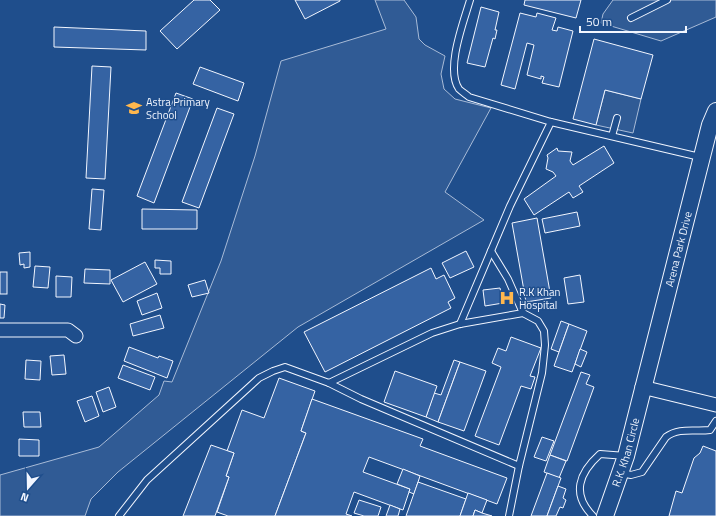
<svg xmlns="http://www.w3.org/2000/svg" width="716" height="516" font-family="'Titillium Web',sans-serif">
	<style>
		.built { fill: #305b95; stroke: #a8bbd7 }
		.building { fill: #3563a3; stroke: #f2f6ff }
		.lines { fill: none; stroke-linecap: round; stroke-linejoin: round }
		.service-casing { stroke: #f2f6ff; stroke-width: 8 }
		.minor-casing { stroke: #f2f6ff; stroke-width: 15 }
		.tertiary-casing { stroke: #f2f6ff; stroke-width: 18 }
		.service { stroke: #1f4e8c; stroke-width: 6 }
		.minor { stroke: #1f4e8c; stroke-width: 13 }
		.tertiary { stroke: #1f4e8c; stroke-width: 16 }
		.labels { text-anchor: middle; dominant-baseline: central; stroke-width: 3; stroke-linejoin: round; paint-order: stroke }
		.poi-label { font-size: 11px; fill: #f2f6ff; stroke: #1f4e8c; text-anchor: start }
		.street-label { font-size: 11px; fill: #f2f6ff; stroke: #1f4e8c }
	</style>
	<rect width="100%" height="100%" fill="#1f4e8c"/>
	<g class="built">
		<polygon points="375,0 404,0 416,17 419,39 425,45 445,56 441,74 444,89 455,99 491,108 445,192 484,220 298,327 118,472 91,499 85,516 0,516 0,475 99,447 159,395 164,381 172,382 221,261 255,156 281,61 386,29"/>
		<polygon points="613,0 716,0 716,17 661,41 601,23 603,14"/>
		<polygon points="605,90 641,99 633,133 596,125"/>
	</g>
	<g class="building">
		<polygon points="194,0 210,0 220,10 177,49 160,31"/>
		<polygon points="295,0 340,0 340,1 305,19"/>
		<polygon points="525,0 581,0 576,18 524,5"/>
		<polygon points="481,7 499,12 495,30 497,30 495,39 493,38 485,67 467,63"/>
		<polygon points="520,13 536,17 537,13 556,18 552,30 557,31 558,27 573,31 559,87 542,83 544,77 541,76 541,79 527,75 534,45 527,43 515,89 501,85"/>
		<polygon points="54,27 146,31 146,50 54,47"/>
		<polygon points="594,39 653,55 641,99 605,90 596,125 573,119"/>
		<polygon points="92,66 111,67 105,179 86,178"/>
		<polygon points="200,67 244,83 238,101 193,84"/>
		<polygon points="176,93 193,99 154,203 137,196"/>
		<polygon points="217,108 234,114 199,208 182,202"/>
		<polygon points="604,146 614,163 579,186 583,192 573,198 569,192 534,215 524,199 556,176 553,172 546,169 548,158 547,155 557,148 558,151 572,152 570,161 573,165"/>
		<polygon points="92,189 104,190 101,230 89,229"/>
		<polygon points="142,209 197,210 197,229 142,229"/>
		<polygon points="577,212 580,226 545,233 542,219"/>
		<polygon points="537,218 551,298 526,302 512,223"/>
		<polygon points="466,251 474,267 450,278 442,263"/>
		<polygon points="30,252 30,267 24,268 24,264 20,265 19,253"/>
		<polygon points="155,260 171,261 171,274 160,274 160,268 155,268"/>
		<polygon points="145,262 157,284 123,302 111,280"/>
		<polygon points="35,266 50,267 48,288 33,287"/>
		<polygon points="431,268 436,279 444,275 455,298 448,302 451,308 325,372 304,332"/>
		<polygon points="85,269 110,270 110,284 84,283"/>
		<rect x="0" y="272" width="7" height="22"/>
		<polygon points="580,275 584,302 568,304 564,278"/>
		<polygon points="56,276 72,277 71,297 56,297"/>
		<polygon points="205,280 209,293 192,297 188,285"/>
		<polygon points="500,288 503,303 485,306 483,290"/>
		<polygon points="157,293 162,308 142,315 137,301"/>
		<polygon points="0,304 5,305 4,318 0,318"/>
		<polygon points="160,315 164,328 133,336 130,324"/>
		<polygon points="561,321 569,324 559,352 551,349"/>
		<polygon points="569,324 587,331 572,372 554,366"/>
		<polygon points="511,337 541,348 530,376 535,377 531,389 521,386 499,445 475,436 501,367 492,363 498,348 506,351"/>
		<polygon points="129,347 158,358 159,356 173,361 167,378 124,361"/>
		<polygon points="580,349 587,352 581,367 575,364"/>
		<polygon points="64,355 66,374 52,375 50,356"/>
		<polygon points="26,360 41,361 40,380 25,379"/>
		<polygon points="454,360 460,362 438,422 426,417 434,393 441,395"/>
		<polygon points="460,362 486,371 464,431 438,422"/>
		<polygon points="123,365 155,377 150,390 118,378"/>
		<polygon points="395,371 437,386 426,417 384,402"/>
		<polygon points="581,372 590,375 586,384 594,387 567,461 550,455"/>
		<polygon points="279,378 315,391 301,431 306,433 275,516 228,516 217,512 229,477 226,476 234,453 227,451 242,410 264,418"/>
		<polygon points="109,387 116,407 103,412 96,392"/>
		<polygon points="92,396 99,416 85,422 77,401"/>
		<polygon points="312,399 423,439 420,446 507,478 497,504 369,457 363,472 410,489 403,510 354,492 346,514 352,516 275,516 306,433 301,431"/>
		<polygon points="23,412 40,412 41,427 24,427"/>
		<polygon points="542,437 554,441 546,461 534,457"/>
		<polygon points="19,439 39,440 39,456 19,456"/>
		<polygon points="211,445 234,453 226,476 229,477 215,516 183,516"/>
		<polygon points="703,446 716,451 716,516 669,516 676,491 682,493 694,458 700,453"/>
		<polygon points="550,455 566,461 559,478 544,472"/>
		<polygon points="403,469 420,476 414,494 409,492 410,489 397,484"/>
		<polygon points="547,473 561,478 547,516 531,516"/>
		<polygon points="418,482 466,499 460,516 406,516"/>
		<polygon points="558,486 566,489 563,498 566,500 563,508 560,507 556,516 547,516"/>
		<polygon points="468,493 487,500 482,513 475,510 473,516 460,516"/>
		<polygon points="359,500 381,507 378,516 364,516 354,513"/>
		<polygon points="390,505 400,509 398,516 386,516"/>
		<polygon points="475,510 482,513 492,516 473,516"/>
	</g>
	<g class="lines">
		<defs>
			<g id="service">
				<path d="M 470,0 C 464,21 445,69 459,89 C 462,92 467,95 469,97 L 551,122 L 700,157"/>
				<polyline points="631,18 667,0"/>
				<polyline points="612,136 617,118"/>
				<polyline points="491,251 508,279 523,313"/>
				<polyline points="460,324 510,206 551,122"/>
				<polyline points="329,383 361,399 519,466"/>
				<path d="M 621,473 L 631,475 L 642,472 L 666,437 C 679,427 695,432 710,430 L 716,421"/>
				<polyline points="119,516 147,480 259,378 273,371 285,367 329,383 432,333 460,324 523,313 538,321 544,331 545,345 542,373 519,466 509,516"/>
				<path d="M 593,516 C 571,494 579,473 600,454 L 626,456"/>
			</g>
			<g id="minor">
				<polyline points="0,330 68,330 76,336"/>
				<polyline points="642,387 716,405"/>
			</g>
			<g id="tertiary">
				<path id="s1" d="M 605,516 L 626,456 L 710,125 L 716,111"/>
			</g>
		</defs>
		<use href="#service" class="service-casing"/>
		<use href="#minor" class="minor-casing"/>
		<use href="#tertiary" class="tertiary-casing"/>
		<use href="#service" class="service"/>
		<use href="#minor" class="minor"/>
		<use href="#tertiary" class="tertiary"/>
	</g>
	<defs>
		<symbol id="school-bare" viewBox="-9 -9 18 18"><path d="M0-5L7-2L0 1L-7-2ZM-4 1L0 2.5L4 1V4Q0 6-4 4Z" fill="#ffb74d" stroke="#1f4e8c" stroke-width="2.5" paint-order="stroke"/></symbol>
		<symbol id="hospital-bare" viewBox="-9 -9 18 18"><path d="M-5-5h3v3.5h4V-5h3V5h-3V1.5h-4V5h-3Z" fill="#ffb74d" stroke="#1f4e8c" stroke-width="2.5" paint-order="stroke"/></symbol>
	</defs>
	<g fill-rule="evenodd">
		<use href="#school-bare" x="123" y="97" width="22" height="22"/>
		<use href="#hospital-bare" x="496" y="287" width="22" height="22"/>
	</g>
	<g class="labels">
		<g class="poi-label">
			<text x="146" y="102">Astra Primary<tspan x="146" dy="13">School</tspan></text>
			<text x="519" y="292">R.K Khan<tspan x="519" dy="13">Hospital</tspan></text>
		</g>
		<g class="street-label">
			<text stroke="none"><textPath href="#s1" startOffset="277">Arena Park Drive</textPath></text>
			<text stroke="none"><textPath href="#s1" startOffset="67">R.K. Khan Circle</textPath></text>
		</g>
	</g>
	<g transform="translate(28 488) rotate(200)" stroke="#1f4e8c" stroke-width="3" paint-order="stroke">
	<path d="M0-3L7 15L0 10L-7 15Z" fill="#f2f6ff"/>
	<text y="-6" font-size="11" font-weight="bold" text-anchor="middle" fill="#f2f6ff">N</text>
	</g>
	<path d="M580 26v6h106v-6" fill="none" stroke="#f2f6ff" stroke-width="2"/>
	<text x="586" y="26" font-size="12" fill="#f2f6ff" stroke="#1f4e8c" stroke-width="3" paint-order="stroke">50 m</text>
</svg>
